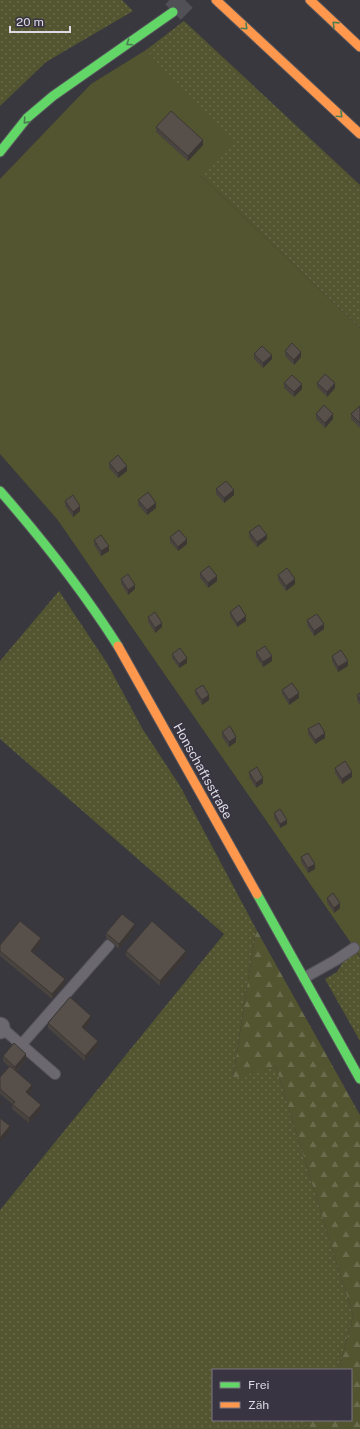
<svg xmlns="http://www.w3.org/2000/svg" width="360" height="1429" font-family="'Public Sans',sans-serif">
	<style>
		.grass { fill: url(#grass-dots) }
		.forest { fill: url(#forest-firs) }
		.garden { fill: #52552f }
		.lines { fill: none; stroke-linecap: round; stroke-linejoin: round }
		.secondary-tunnel { stroke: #515057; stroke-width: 22; stroke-dasharray: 22 11; stroke-linecap: butt }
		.lane-casing { stroke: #56545b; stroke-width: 12 }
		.street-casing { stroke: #56545b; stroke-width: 21 }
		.fast-casing { stroke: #56545b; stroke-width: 11 }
		.slow-casing { stroke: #56545b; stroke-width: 11 }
		.lane { stroke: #6b696f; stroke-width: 10 }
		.street { stroke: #6b696f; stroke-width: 19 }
		.fast { stroke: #63d668; stroke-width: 9 }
		.slow { stroke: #ff974d; stroke-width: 9 }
		.wall { fill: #4a4440 }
		.shaded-wall { fill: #3c3734 }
		.building { fill: #564f4a; stroke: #3c3734 }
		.oneway { stroke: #4b7d53 }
		.labels { text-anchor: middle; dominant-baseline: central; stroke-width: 3.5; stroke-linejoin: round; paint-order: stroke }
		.street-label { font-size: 13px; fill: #dcdae3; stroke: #383442 }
	</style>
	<defs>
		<pattern id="grass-dots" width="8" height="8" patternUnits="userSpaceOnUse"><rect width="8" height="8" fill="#52552f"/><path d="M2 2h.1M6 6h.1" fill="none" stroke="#6a6d4d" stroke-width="1.8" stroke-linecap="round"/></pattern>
		<pattern id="forest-firs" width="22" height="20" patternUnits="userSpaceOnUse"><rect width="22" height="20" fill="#52552f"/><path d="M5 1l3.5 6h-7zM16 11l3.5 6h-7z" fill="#6a6d4d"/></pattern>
	</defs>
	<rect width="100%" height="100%" fill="#39383e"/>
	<g class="grass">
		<polygon points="0,0 122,0 133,11 46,62 0,106"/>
		<polygon points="184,21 360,185 360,328 201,176 146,50"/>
		<polygon points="59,591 107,663 142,728 180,786 256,929 233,1077 276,1067 353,1315 339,1370 213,1370 213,1420 312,1420 304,1429 0,1429 0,1210 224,934 0,739 0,661"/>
		<polygon points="357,953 360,957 360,1041 325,979 337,972 343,962"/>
	</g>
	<polygon class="forest" points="256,929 360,1115 360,1429 304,1429 312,1420 351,1420 351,1370 339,1370 353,1315 276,1067 233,1078"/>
	<polygon class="garden" points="146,50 232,142 201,176 360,328 360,956 57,519 0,454 0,179 91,84"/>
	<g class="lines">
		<polyline class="secondary-tunnel" points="173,12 185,0"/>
		<defs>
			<g id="lane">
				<polyline points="304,978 336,960 354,948"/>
				<polyline points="1,1027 55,1074"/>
				<polyline points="21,1045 109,945"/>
			</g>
			<polyline id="street" points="0,1027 0,1029"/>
			<g id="fast">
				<polyline points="0,152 27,118 53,96 173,12"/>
				<path d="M 0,491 C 43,540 83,591 118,646"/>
				<polyline points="257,894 360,1079"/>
			</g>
			<g id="slow">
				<polyline points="216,0 360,134"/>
				<polyline points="310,0 360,47"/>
				<polyline points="118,646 257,894"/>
			</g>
		</defs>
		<use href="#lane" class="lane-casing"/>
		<use href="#street" class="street-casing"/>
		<use href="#fast" class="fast-casing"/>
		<use href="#slow" class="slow-casing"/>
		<use href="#lane" class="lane"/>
		<use href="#street" class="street"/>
		<use href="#fast" class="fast"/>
		<use href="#slow" class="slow"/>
	</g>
	<g class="wall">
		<polygon points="156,127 203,145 188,161 156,132"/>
		<polygon points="285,351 301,357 294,365 285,356"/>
		<polygon points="254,354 272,359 263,368 254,359"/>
		<polygon points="284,383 302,389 294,397 284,388"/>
		<polygon points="317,383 335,388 327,397 317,387"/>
		<polygon points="360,407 360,428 351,419 351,414"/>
		<polygon points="316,414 333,419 325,428 316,419"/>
		<polygon points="109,463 127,471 118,478 109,468"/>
		<polygon points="216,489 234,495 224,503 216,494"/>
		<polygon points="138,500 156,508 147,515 138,505"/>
		<polygon points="65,501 80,511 73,517 65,506"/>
		<polygon points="249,532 267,539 257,547 249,537"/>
		<polygon points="170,537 187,544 178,551 170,542"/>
		<polygon points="94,540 109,551 101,556 94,545"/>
		<polygon points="200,573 217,581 208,588 200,578"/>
		<polygon points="278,575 295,584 286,591 278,580"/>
		<polygon points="121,579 135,589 128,595 121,584"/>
		<polygon points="230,612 246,621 237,627 230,616"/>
		<polygon points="148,617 162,627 155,633 148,622"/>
		<polygon points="307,620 324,629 314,636 307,625"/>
		<polygon points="256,652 272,661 263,667 256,657"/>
		<polygon points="172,654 187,663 179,668 172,658"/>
		<polygon points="332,656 348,666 338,672 332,661"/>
		<polygon points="195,690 209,700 202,705 195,694"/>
		<polygon points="282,690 299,698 289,705 282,694"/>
		<polygon points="360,693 360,705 357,700 357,695"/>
		<polygon points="308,729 325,738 315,744 308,734"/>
		<polygon points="222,732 236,742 229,747 222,737"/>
		<polygon points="335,768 352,777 342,784 335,773"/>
		<polygon points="249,772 263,783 256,788 249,777"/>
		<polygon points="274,813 287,824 280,828 274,818"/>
		<polygon points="301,857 315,869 308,873 301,862"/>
		<polygon points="327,898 340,908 334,913 327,903"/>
		<polygon points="135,929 119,949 106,938 106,933"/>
		<polygon points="41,943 33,953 65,984 52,999 0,956 0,945"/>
		<polygon points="126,951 186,956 160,986 126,956"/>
		<polygon points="91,1021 84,1029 98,1046 85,1061 48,1028 48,1023"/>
		<polygon points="3,1056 26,1059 16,1072 32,1090 28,1094 41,1110 29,1123 12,1109 12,1104 0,1094 0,1077 9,1067 3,1061"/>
	</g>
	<g class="shaded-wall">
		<polygon points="203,140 203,145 188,161 188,156"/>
		<polygon points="301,352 301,357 294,365 294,360"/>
		<polygon points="272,355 272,359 263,368 263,363"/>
		<polygon points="335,383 335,388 327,397 327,392"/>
		<polygon points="302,384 302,389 294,397 294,392"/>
		<polygon points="333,414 333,419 325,428 325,423"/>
		<polygon points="127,466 127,471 118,478 118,473"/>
		<polygon points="234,490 234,495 224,503 224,498"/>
		<polygon points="156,503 156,508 147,515 147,510"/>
		<polygon points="80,506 80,511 73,517 73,512"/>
		<polygon points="267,535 267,539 257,547 257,542"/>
		<polygon points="187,539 187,544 178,551 178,547"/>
		<polygon points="109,546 109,551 101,556 101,551"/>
		<polygon points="217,576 217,581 208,588 208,583"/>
		<polygon points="295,579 295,584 286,591 286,586"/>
		<polygon points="135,585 135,589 128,595 128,590"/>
		<polygon points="246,616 246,621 237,627 237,623"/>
		<polygon points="162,623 162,627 155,633 155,628"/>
		<polygon points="324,624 324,629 314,636 314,631"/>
		<polygon points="272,656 272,661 263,667 263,662"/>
		<polygon points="187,658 187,663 179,668 179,664"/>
		<polygon points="348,661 348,666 338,672 338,667"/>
		<polygon points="299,693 299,698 289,705 289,700"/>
		<polygon points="209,695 209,700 202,705 202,700"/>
		<polygon points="325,733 325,738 315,744 315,740"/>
		<polygon points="236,737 236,742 229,747 229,742"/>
		<polygon points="352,772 352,777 342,784 342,779"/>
		<polygon points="263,778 263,783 256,788 256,783"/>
		<polygon points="287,820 287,824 280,828 280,824"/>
		<polygon points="315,864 315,869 308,873 308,868"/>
		<polygon points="340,903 340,908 334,913 334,908"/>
		<polygon points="135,924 135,929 119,949 119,944"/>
		<polygon points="41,938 41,943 31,956 31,951"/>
		<polygon points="186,951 186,956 160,986 160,981"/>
		<polygon points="65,979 65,984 52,999 52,994"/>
		<polygon points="91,1016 91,1021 82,1032 82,1027"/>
		<polygon points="98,1041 98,1046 85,1061 85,1056"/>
		<polygon points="26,1054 26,1059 15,1072 15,1067"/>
		<polygon points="32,1085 32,1090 26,1097 26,1092"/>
		<polygon points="2,1099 2,1104 0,1107 0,1102"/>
		<polygon points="41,1105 41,1110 29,1123 29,1118"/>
		<polygon points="10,1126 10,1131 0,1142 0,1138"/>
	</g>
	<g class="building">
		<polygon points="171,111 203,140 188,156 156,127"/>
		<polygon points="292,343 301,352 294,360 285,351"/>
		<polygon points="262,346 272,355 263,363 254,354"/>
		<polygon points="325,374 335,383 327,392 317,383"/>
		<polygon points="292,375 302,384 294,392 284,383"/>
		<polygon points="324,405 333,414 325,423 316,414"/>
		<polygon points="360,406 360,423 351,414"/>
		<polygon points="118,455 127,466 118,473 109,463"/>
		<polygon points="226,481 234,490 224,498 216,489"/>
		<polygon points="148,492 156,503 147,510 138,500"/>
		<polygon points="73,495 80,506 73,512 65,501"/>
		<polygon points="259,525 267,535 257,542 249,532"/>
		<polygon points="179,530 187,539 178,547 170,537"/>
		<polygon points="101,535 109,546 101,551 94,540"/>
		<polygon points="209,566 217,576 208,583 200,573"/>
		<polygon points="287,568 295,579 286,586 278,575"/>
		<polygon points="128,574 135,585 128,590 121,579"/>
		<polygon points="239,605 246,616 237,623 230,612"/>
		<polygon points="155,612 162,623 155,628 148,617"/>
		<polygon points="317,614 324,624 314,631 307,620"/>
		<polygon points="265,646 272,656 263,662 256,652"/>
		<polygon points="180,648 187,658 179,664 172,654"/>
		<polygon points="341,650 348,661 338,667 332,656"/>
		<polygon points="292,683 299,693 289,700 282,690"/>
		<polygon points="203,685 209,695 202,700 195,690"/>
		<polygon points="360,693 360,700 357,695"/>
		<polygon points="319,723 325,733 315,740 308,729"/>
		<polygon points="230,726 236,737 229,742 222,732"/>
		<polygon points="345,761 352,772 342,779 335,768"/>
		<polygon points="257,767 263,778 256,783 249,772"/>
		<polygon points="280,809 287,820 280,824 274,813"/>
		<polygon points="308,853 315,864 308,868 301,857"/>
		<polygon points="333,893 340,903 334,908 327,898"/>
		<polygon points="122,914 135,924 119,944 106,933"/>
		<polygon points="20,921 41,938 31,951 65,979 52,994 0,951 0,945"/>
		<polygon points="152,921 186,951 160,981 126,951"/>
		<polygon points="70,997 91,1016 82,1027 98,1041 85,1056 48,1023"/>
		<polygon points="14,1043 26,1054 15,1067 3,1056"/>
		<polygon points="10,1066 32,1085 26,1092 41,1105 29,1118 12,1104 15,1102 0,1089 0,1077"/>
		<polygon points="0,1118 10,1126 0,1138"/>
	</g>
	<defs><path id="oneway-chevron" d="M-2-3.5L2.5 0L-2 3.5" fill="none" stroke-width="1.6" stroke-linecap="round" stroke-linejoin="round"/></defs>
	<g class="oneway">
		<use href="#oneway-chevron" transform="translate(335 24) rotate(-136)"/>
		<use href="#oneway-chevron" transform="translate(245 27) rotate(43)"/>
		<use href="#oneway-chevron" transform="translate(129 43) rotate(146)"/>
		<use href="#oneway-chevron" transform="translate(340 115) rotate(43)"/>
		<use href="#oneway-chevron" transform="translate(26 121) rotate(132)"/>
	</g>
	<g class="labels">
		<g class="street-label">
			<text transform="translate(203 771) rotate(61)">Honschaftsstraße</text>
		</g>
	</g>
	<rect x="212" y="1369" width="140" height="52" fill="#383442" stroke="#7a7682"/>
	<rect x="220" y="1382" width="20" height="6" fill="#63d668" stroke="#7a7682"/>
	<text x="248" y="1389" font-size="12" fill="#dcdae3">Frei</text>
	<rect x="220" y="1402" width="20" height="6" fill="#ff974d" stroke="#7a7682"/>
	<text x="248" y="1409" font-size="12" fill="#dcdae3">Zäh</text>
	<path d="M10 26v6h60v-6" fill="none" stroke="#dcdae3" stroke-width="2"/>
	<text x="16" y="26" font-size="12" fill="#dcdae3" stroke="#383442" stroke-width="3" paint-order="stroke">20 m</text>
</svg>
